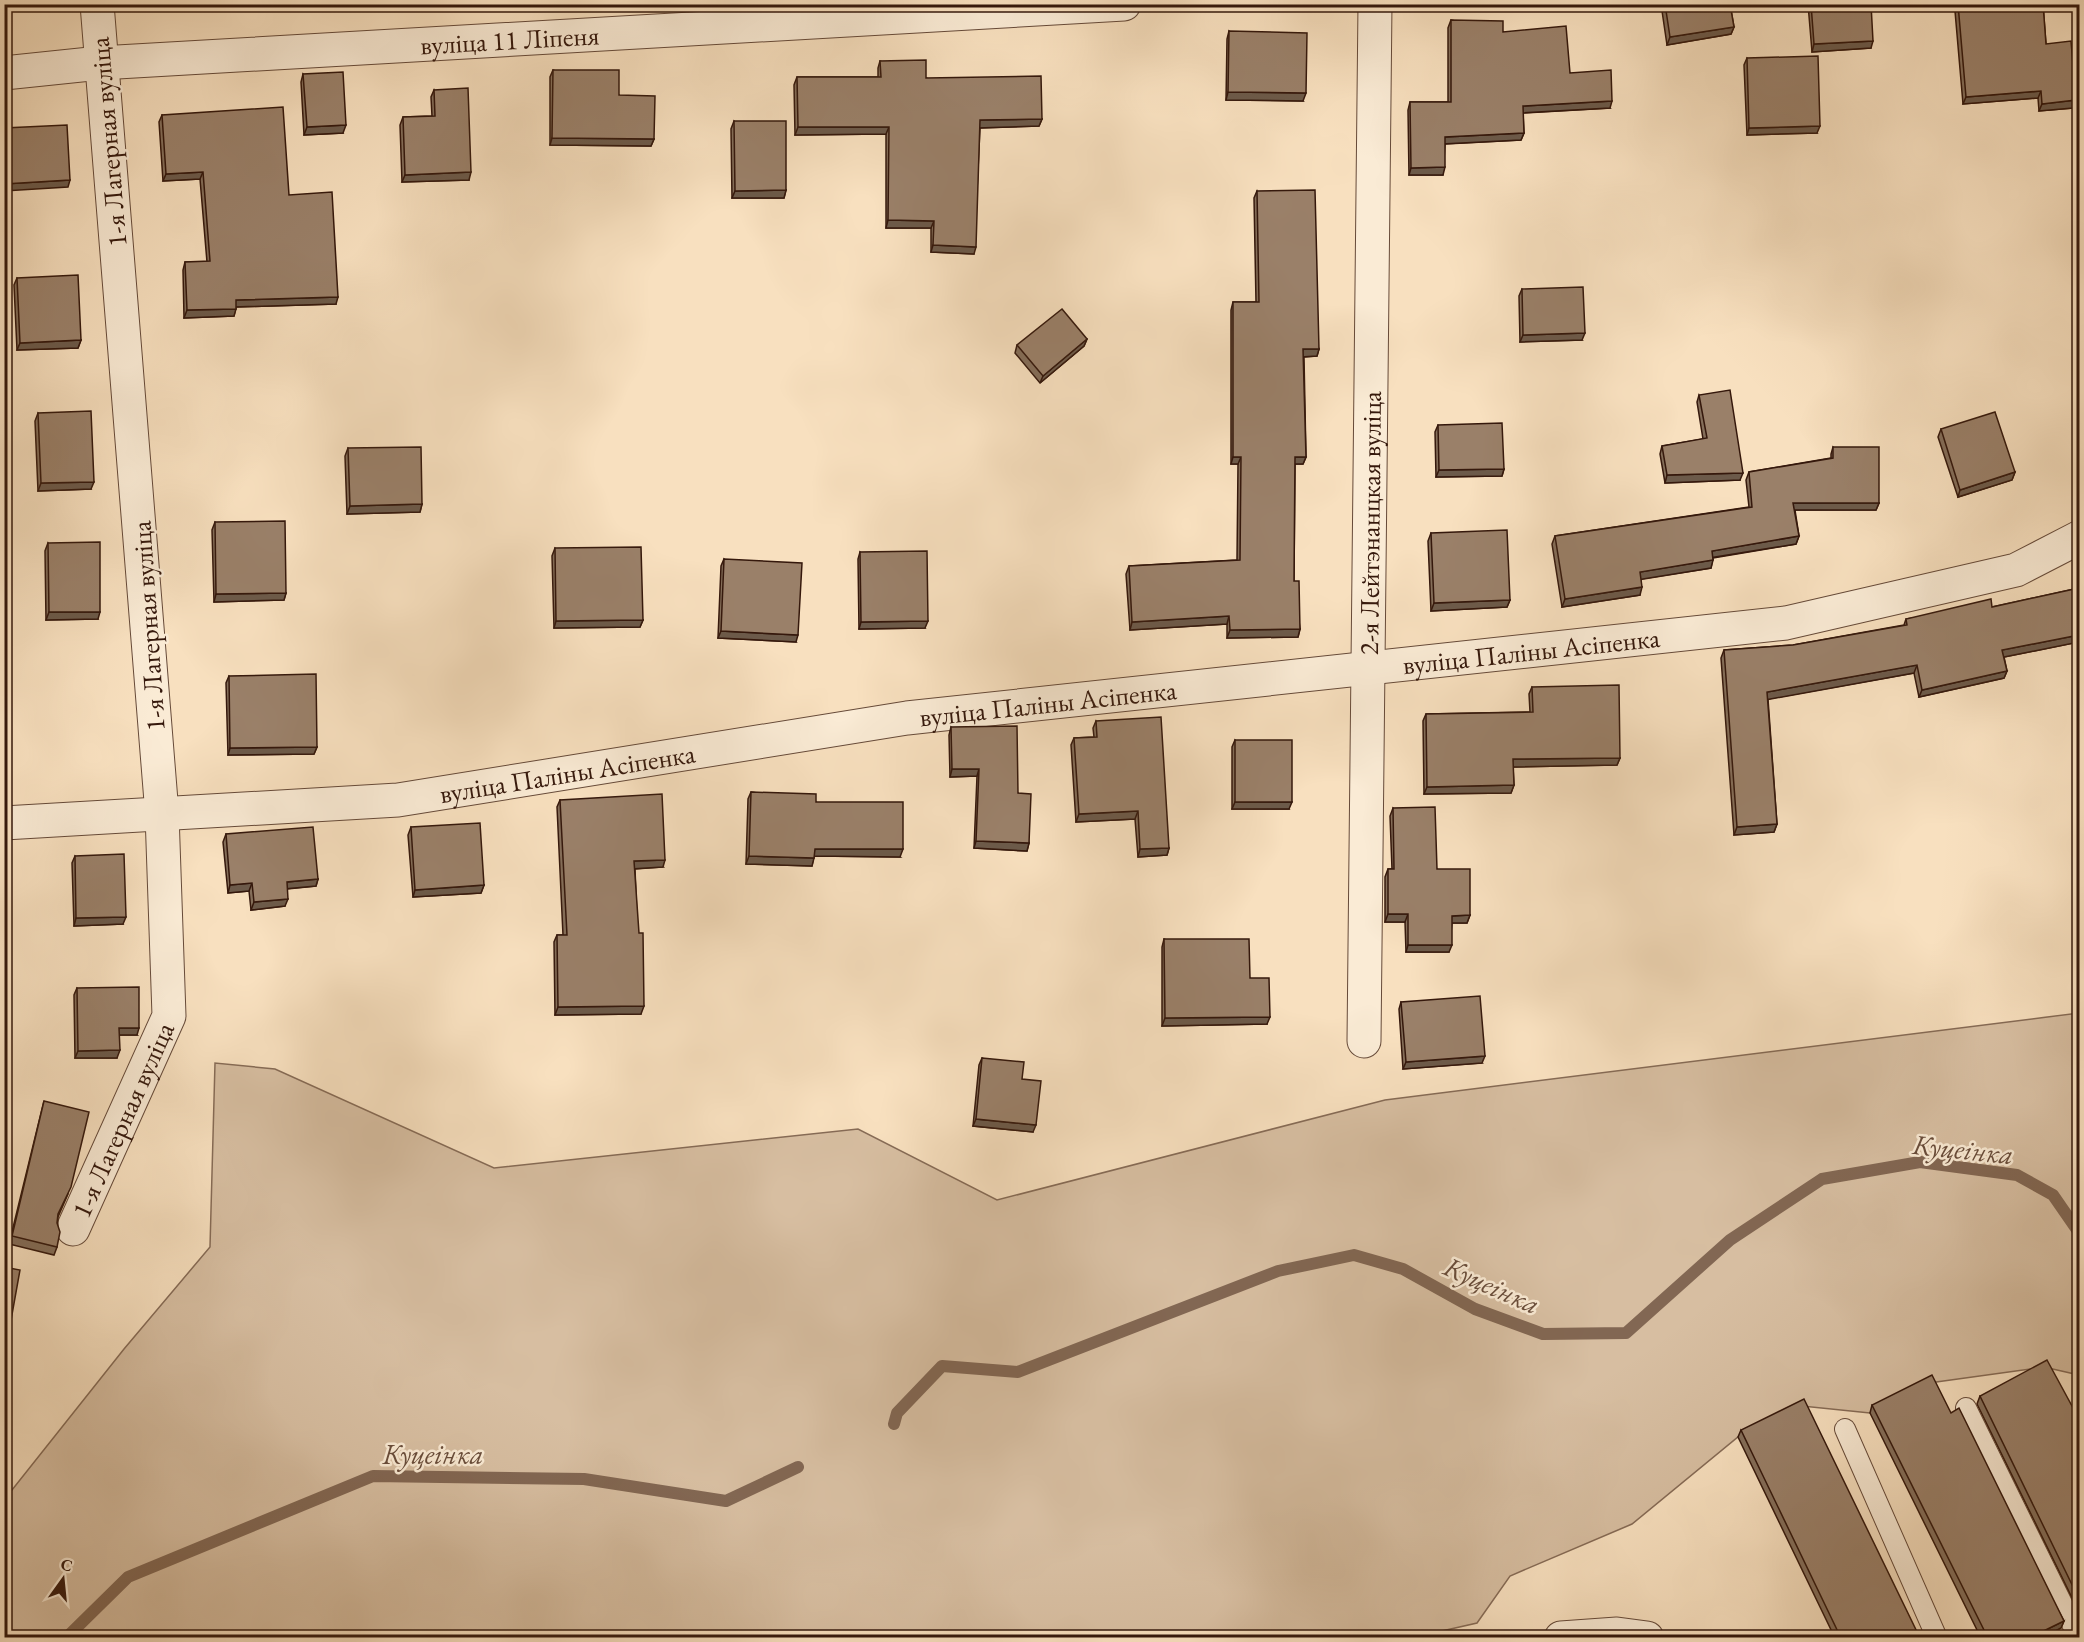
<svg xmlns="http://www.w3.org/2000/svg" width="2084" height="1642" font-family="'EB Garamond',serif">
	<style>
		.green { fill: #d7bea1; stroke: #866b56; stroke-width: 1.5 }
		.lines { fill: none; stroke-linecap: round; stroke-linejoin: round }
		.stream { stroke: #826753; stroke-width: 12 }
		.service-casing { stroke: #664a39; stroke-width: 22 }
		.minor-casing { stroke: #664a39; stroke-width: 35 }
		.tertiary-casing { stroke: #664a39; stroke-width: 35 }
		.service { stroke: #faebd5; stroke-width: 20 }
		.minor { stroke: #faebd5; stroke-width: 33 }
		.tertiary { stroke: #faebd5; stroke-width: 33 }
		.wall { fill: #846e5a; stroke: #35180c; stroke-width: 1.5 }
		.shaded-wall { fill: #6c5a4a; stroke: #35180c; stroke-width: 1.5 }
		.building { fill: #9a8069; stroke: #35180c; stroke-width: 1.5 }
		.labels { text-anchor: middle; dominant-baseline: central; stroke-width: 5; stroke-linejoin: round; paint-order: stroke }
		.street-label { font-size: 27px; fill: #35180c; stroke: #faebd5 }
		.water-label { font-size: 28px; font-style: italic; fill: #694d3b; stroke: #faebd5 }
	</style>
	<rect width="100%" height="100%" fill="#f8e0bf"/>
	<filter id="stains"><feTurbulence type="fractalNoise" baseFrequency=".00333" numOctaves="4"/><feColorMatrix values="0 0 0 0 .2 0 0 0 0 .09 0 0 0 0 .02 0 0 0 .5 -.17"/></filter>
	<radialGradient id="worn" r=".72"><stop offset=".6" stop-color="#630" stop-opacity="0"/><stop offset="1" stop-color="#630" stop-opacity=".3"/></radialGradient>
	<polygon class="green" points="2079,1013 2079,1375 2044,1367 1929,1383 1870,1413 1802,1406 1738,1437 1632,1524 1510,1576 1477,1623 1411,1638 5,1637 4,1500 124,1349 210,1247 215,1063 275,1069 494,1168 858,1129 997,1200 1385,1100"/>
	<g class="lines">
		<g class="stream">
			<polyline points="894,1424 897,1413 942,1366 1018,1372 1278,1271 1354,1255 1403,1269 1475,1309 1543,1334 1626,1333 1730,1240 1822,1179 1920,1162 2017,1175 2053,1195 2080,1234"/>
			<polyline points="66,1638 128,1577 373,1476 584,1479 726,1501 798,1467"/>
		</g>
		<defs>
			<g id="service">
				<polyline points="1966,1408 2079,1638"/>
				<polyline points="1845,1429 1937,1638"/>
			</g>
			<g id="minor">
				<path id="s1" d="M 4,73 L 100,63 L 1124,4"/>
				<path id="s2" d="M 4,823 L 398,800 L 907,718 L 1786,623 L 2016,570 L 2080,537"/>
				<path id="s3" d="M 1364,1041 L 1375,4"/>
				<path id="s4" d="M 73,1229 L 169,1016 L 162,814 L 97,4"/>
			</g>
			<polyline id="tertiary" points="1561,1638 1617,1634 1647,1638"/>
		</defs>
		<use href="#service" class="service-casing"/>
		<use href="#minor" class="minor-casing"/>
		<use href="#tertiary" class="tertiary-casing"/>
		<use href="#service" class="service"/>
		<use href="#minor" class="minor"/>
		<use href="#tertiary" class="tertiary"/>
	</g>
	<g class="wall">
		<polygon points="1661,4 1730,4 1734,27 1731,34 1667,45"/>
		<polygon points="1808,4 1871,4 1871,48 1812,52"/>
		<polygon points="1957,4 2043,4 2046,44 2073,108 2039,111 2038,98 1963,104 1955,11"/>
		<polygon points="1451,20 1503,32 1570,73 1610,108 1523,113 1524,133 1521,140 1445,144 1443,175 1409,175 1408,110 1410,102 1448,102 1448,28"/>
		<polygon points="1229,31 1303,101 1226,100 1227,39"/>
		<polygon points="1747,58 1817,133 1747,135 1744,65"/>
		<polygon points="880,61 926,78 1042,119 1039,126 980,128 974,254 931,252 931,228 886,228 886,134 795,135 794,85 797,77 878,77 878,68"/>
		<polygon points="553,70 619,95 654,139 651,146 550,145 550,77"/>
		<polygon points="303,74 343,133 304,135 301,82"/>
		<polygon points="434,90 469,180 402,182 400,125 403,117 432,116 431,97"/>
		<polygon points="162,115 289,195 336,304 236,307 234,316 184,318 183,270 185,262 207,262 200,179 163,181 159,122"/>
		<polygon points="734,121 786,190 784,198 732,198 731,129"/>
		<polygon points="1257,191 1319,349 1317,356 1304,357 1306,457 1303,464 1295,464 1294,581 1300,629 1298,637 1227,638 1227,624 1130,630 1126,574 1129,566 1237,560 1238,464 1231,464 1231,310 1233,302 1256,302 1254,198"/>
		<polygon points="17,278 81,340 78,348 17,350 14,285"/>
		<polygon points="1522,289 1582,340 1520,342 1519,296"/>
		<polygon points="1087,339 1084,346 1040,383 1015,353 1017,345"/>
		<polygon points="1699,395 1740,480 1665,483 1660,454 1662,446 1703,439 1697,402"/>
		<polygon points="38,413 91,489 38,491 35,421"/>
		<polygon points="1438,425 1504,469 1502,476 1436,477 1435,432"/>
		<polygon points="1941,429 2015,472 2012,480 1958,497 1938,437"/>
		<polygon points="1833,447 1879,503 1876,510 1795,510 1799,536 1796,544 1713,558 1711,568 1641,579 1640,595 1562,607 1552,544 1555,536 1749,507 1746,480 1749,472 1831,458 1831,454"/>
		<polygon points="348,448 422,504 420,512 347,514 345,456"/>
		<polygon points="215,522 286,593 284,600 214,602 212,530"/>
		<polygon points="1431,533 1510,600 1507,607 1431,611 1428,541"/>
		<polygon points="48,543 98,619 46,620 45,551"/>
		<polygon points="555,548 643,620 640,627 554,628 552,556"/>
		<polygon points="860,552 925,628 859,629 858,559"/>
		<polygon points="724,559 796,642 718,638 721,566"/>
		<polygon points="2079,588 2079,642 2004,657 2007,671 2004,678 1919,697 1914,673 1768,699 1777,824 1774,832 1734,835 1721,658 1724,650 1793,645 1904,625 1906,619 1992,607"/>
		<polygon points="229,676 317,747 314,754 228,755 226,683"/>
		<polygon points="1532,687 1620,758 1617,765 1513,767 1514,785 1511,793 1424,794 1423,721 1426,714 1530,712 1529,694"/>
		<polygon points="1096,721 1169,848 1167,855 1138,857 1135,819 1076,822 1071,745 1074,738 1094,737 1093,728"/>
		<polygon points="951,727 1018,793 1029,843 1027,851 974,848 977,776 950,777 949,735"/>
		<polygon points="1235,740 1289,809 1232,809 1232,747"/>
		<polygon points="751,792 816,802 900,857 814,856 812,866 746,864 748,799"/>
		<polygon points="560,800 663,867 635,869 641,1014 555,1015 554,942 557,935 563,935 557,807"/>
		<polygon points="1393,808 1470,915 1467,923 1452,923 1449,952 1406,952 1405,922 1385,922 1385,877 1388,869 1392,869 1390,816"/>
		<polygon points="411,827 484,885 481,893 413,897 408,835"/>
		<polygon points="226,834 318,879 316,886 287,889 285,906 251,910 249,891 228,893 223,842"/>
		<polygon points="75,856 123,924 74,926 72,863"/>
		<polygon points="1164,939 1250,978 1267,1024 1162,1026 1162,947"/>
		<polygon points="77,988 137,1035 119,1035 117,1058 75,1058 74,995"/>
		<polygon points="1401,1002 1482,1063 1403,1069 1399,1009"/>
		<polygon points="982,1058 1022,1079 1033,1132 973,1126 979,1065"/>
		<polygon points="44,1101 68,1194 58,1217 57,1247 54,1255 9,1244 42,1109"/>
		<polygon points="1980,1396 2079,1419 2079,1612 1977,1404"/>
		<polygon points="1872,1405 1951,1413 2064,1621 2061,1628 2042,1638 1981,1638 1870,1413"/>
		<polygon points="1741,1430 1920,1638 1835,1638 1738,1437"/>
	</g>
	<g class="shaded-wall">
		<polygon points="1734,27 1731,34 1667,45 1670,37"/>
		<polygon points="1873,41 1871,48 1812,52 1814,44"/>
		<polygon points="2041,91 2038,98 1963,104 1966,97"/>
		<polygon points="1228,92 1306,93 1303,101 1226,100"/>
		<polygon points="2076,100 2073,108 2039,111 2042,104"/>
		<polygon points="1612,101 1610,108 1520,113 1523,106"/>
		<polygon points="1042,119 1039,126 977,128 980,120"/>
		<polygon points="346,125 343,133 304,135 307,127"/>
		<polygon points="1820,126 1817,133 1747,135 1749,128"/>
		<polygon points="798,127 889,127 886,134 795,135"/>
		<polygon points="1524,133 1521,140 1442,144 1445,137"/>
		<polygon points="552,138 654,139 651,146 550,145"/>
		<polygon points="1445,167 1443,175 1409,175 1411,168"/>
		<polygon points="203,172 200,179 163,181 166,174"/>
		<polygon points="471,172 469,180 402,182 405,175"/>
		<polygon points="70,180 68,187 4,191 4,184"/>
		<polygon points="786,190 784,198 732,198 735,191"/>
		<polygon points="888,220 934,221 931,228 886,228"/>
		<polygon points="933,245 976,247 974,254 931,252"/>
		<polygon points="338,297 336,304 233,307 236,300"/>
		<polygon points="236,309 234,316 184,318 187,310"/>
		<polygon points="1585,333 1582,340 1520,342 1523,335"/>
		<polygon points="1087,339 1084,346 1040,383 1043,376"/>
		<polygon points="81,340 78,348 17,350 20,343"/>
		<polygon points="1303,349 1319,349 1317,356 1301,357"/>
		<polygon points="1233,457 1241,457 1238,464 1231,464"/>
		<polygon points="1295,457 1306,457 1303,464 1293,464"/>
		<polygon points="1504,469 1502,476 1436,477 1439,470"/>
		<polygon points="2015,472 2012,480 1958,497 1960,490"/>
		<polygon points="1743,473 1740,480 1665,483 1667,475"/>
		<polygon points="94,482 91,489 38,491 41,483"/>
		<polygon points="1793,503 1879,503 1876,510 1791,510"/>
		<polygon points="422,504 420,512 347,514 350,506"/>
		<polygon points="1799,536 1796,544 1709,558 1712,551"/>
		<polygon points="1713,560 1711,568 1637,580 1640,572"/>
		<polygon points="1642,587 1640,595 1562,607 1565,599"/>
		<polygon points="286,593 284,600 214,602 216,594"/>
		<polygon points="1510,600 1507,607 1431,611 1434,603"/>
		<polygon points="49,612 100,612 98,619 46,620"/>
		<polygon points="1229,616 1227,624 1130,630 1132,622"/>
		<polygon points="643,620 640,627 554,628 556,621"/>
		<polygon points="928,621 925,628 859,629 861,622"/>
		<polygon points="1300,629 1298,637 1227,638 1230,630"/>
		<polygon points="721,631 798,635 796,642 718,638"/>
		<polygon points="2079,635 2079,642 1999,658 2002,650"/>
		<polygon points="1917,665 1914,673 1765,700 1767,692"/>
		<polygon points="2007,671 2004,678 1919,697 1922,690"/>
		<polygon points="317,747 314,754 228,755 230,748"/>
		<polygon points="1620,758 1617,765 1511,767 1513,759"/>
		<polygon points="952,769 979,769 977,776 950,777"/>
		<polygon points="1514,785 1511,793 1424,794 1427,787"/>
		<polygon points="1235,802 1292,802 1289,809 1232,809"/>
		<polygon points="1138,811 1135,819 1076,822 1079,814"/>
		<polygon points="1777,824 1774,832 1734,835 1737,827"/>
		<polygon points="976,841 1029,843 1027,851 974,848"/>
		<polygon points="1169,848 1167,855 1138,857 1140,849"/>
		<polygon points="815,849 903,849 900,857 812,856"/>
		<polygon points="749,856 814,858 812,866 746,864"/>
		<polygon points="665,860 663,867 631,869 634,861"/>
		<polygon points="318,879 316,886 284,889 287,882"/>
		<polygon points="252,883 249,891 228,893 230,885"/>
		<polygon points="484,885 481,893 413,897 415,890"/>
		<polygon points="288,899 285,906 251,910 254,902"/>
		<polygon points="1388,914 1408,914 1405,922 1385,922"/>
		<polygon points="1470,915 1467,923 1449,923 1452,916"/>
		<polygon points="126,917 123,924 74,926 76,918"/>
		<polygon points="1408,945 1452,945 1449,952 1406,952"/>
		<polygon points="644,1006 641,1014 555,1015 558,1007"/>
		<polygon points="1270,1017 1267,1024 1162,1026 1165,1018"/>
		<polygon points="119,1028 139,1028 137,1035 116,1035"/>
		<polygon points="120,1050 117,1058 75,1058 78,1051"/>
		<polygon points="1485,1056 1482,1063 1403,1069 1406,1062"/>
		<polygon points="976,1119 1036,1125 1033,1132 973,1126"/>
		<polygon points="2064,1621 2061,1628 2042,1638 2029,1638"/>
	</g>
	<g class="building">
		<polygon points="1665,4 1730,4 1734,27 1670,37"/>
		<polygon points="1811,4 1871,4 1873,41 1814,44"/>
		<polygon points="1958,4 2043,4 2046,44 2071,41 2076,100 2042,104 2041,91 1966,97"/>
		<polygon points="1451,20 1503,21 1503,32 1566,26 1570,73 1611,70 1612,101 1523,106 1524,133 1445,137 1445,167 1411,168 1410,102 1451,102"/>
		<polygon points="1229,31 1307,33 1306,93 1228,92"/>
		<polygon points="1818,56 1820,126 1749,128 1747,58"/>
		<polygon points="926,60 926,78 1041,76 1042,119 980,120 976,247 933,245 934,221 888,220 889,127 798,127 797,77 881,77 880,61"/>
		<polygon points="553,70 619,70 619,95 655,96 654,139 552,138"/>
		<polygon points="343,72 346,125 307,127 303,74"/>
		<polygon points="468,88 471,172 405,175 403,117 435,116 434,90"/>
		<polygon points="283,107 289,195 332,192 338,297 236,300 236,309 187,310 185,262 210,261 203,172 166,174 162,115"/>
		<polygon points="734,121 786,121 786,190 735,191"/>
		<polygon points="67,125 70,180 4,184 4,128"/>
		<polygon points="1315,190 1319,349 1303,349 1306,457 1295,457 1294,581 1299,581 1300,629 1230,630 1229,616 1132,622 1129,566 1240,560 1241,457 1233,457 1233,302 1259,302 1257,191"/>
		<polygon points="78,275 81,340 20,343 17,278"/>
		<polygon points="1583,287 1585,333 1523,335 1522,289"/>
		<polygon points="1062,309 1087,339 1043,376 1017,345"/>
		<polygon points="1730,390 1743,473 1667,475 1662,446 1707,438 1699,395"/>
		<polygon points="91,411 94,482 41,483 38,413"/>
		<polygon points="1995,412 2015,472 1960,490 1941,429"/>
		<polygon points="1502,423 1504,469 1439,470 1438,425"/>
		<polygon points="421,447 422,504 350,506 348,448"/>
		<polygon points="1833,447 1879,447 1879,503 1793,503 1799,536 1712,551 1713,560 1640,572 1642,587 1565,599 1555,536 1752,507 1749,472 1833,458"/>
		<polygon points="285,521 286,593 216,594 215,522"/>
		<polygon points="1507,530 1510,600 1434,603 1431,533"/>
		<polygon points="100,542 100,612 49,612 48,543"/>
		<polygon points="641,547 643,620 556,621 555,548"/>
		<polygon points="927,551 928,621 861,622 860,552"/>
		<polygon points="724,559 802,563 798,635 721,631"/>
		<polygon points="2079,588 2079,635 2002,650 2007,671 1922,690 1917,665 1767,692 1777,824 1737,827 1724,650 1793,645 1907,625 1906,619 1991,599 1992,607"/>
		<polygon points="316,674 317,747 230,748 229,676"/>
		<polygon points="1619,685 1620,758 1513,759 1514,785 1427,787 1426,714 1533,712 1532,687"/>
		<polygon points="1161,717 1169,848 1140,849 1138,811 1079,814 1074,738 1097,737 1096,721"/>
		<polygon points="1017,726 1018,793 1031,794 1029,843 976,841 979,769 952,769 951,727"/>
		<rect x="1235" y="740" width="57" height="62"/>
		<polygon points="751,792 816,794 816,802 903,802 903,849 815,849 814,858 749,856"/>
		<polygon points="662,794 665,860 634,861 639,933 643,933 644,1006 558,1007 557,935 567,935 560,800"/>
		<polygon points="1435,807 1437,869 1470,869 1470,915 1452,916 1452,945 1408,945 1408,914 1388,914 1388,869 1394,869 1393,808"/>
		<polygon points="480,823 484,885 415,890 411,827"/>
		<polygon points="313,827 318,879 287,882 288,899 254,902 252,883 230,885 226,834"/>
		<polygon points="124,854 126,917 76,918 75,856"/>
		<polygon points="1164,939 1249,939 1250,978 1269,978 1270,1017 1165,1018"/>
		<polygon points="139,987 139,1028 119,1028 120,1050 78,1051 77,988"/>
		<polygon points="1480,996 1485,1056 1406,1062 1401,1002"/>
		<polygon points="982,1058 1024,1062 1022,1079 1041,1081 1036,1125 976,1119"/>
		<polygon points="44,1101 89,1112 71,1187 58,1214 57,1223 60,1232 57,1247 12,1236"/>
		<polygon points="4,1267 20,1270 4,1359"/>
		<polygon points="2047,1360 2079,1419 2079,1599 1980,1396"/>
		<polygon points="1932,1375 1951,1413 1959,1408 2064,1621 2029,1638 1988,1638 1872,1405"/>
		<polygon points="1804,1399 1920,1638 1841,1638 1741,1430"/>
	</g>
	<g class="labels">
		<g class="street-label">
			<text stroke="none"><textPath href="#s1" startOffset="507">вуліца 11 Ліпеня</textPath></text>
			<text transform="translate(108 142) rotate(-95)">1-я Лагерная вуліца</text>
			<text stroke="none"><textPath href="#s3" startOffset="518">2-я Лейтэнанцкая вуліца</textPath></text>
			<text transform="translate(148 626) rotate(-94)">1-я Лагерная вуліца</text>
			<text stroke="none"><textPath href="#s2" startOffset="1538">вуліца Паліны Асіпенка</textPath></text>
			<text stroke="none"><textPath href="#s2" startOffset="1052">вуліца Паліны Асіпенка</textPath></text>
			<text stroke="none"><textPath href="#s2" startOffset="566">вуліца Паліны Асіпенка</textPath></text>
			<text stroke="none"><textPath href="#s4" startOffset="120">1-я Лагерная вуліца</textPath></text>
		</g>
		<g class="water-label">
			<text transform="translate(1963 1149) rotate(6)">Куцеінка</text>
			<text transform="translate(1492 1285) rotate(24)">Куцеінка</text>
			<text x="433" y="1454">Куцеінка</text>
		</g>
	</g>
	<rect width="2084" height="1642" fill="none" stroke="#f8e0bf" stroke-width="24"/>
	<rect x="6" y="6" width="2072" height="1630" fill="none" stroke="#35180c" stroke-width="3"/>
	<rect x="12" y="12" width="2060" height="1618" fill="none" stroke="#35180c" stroke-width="1.5"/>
	<g transform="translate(63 1579) rotate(15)" stroke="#faebd5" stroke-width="4.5" paint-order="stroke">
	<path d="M0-4.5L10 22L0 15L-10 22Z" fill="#35180c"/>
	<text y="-9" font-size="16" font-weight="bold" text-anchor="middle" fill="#35180c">С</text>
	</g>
	<rect width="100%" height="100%" filter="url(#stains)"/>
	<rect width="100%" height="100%" fill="url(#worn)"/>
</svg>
